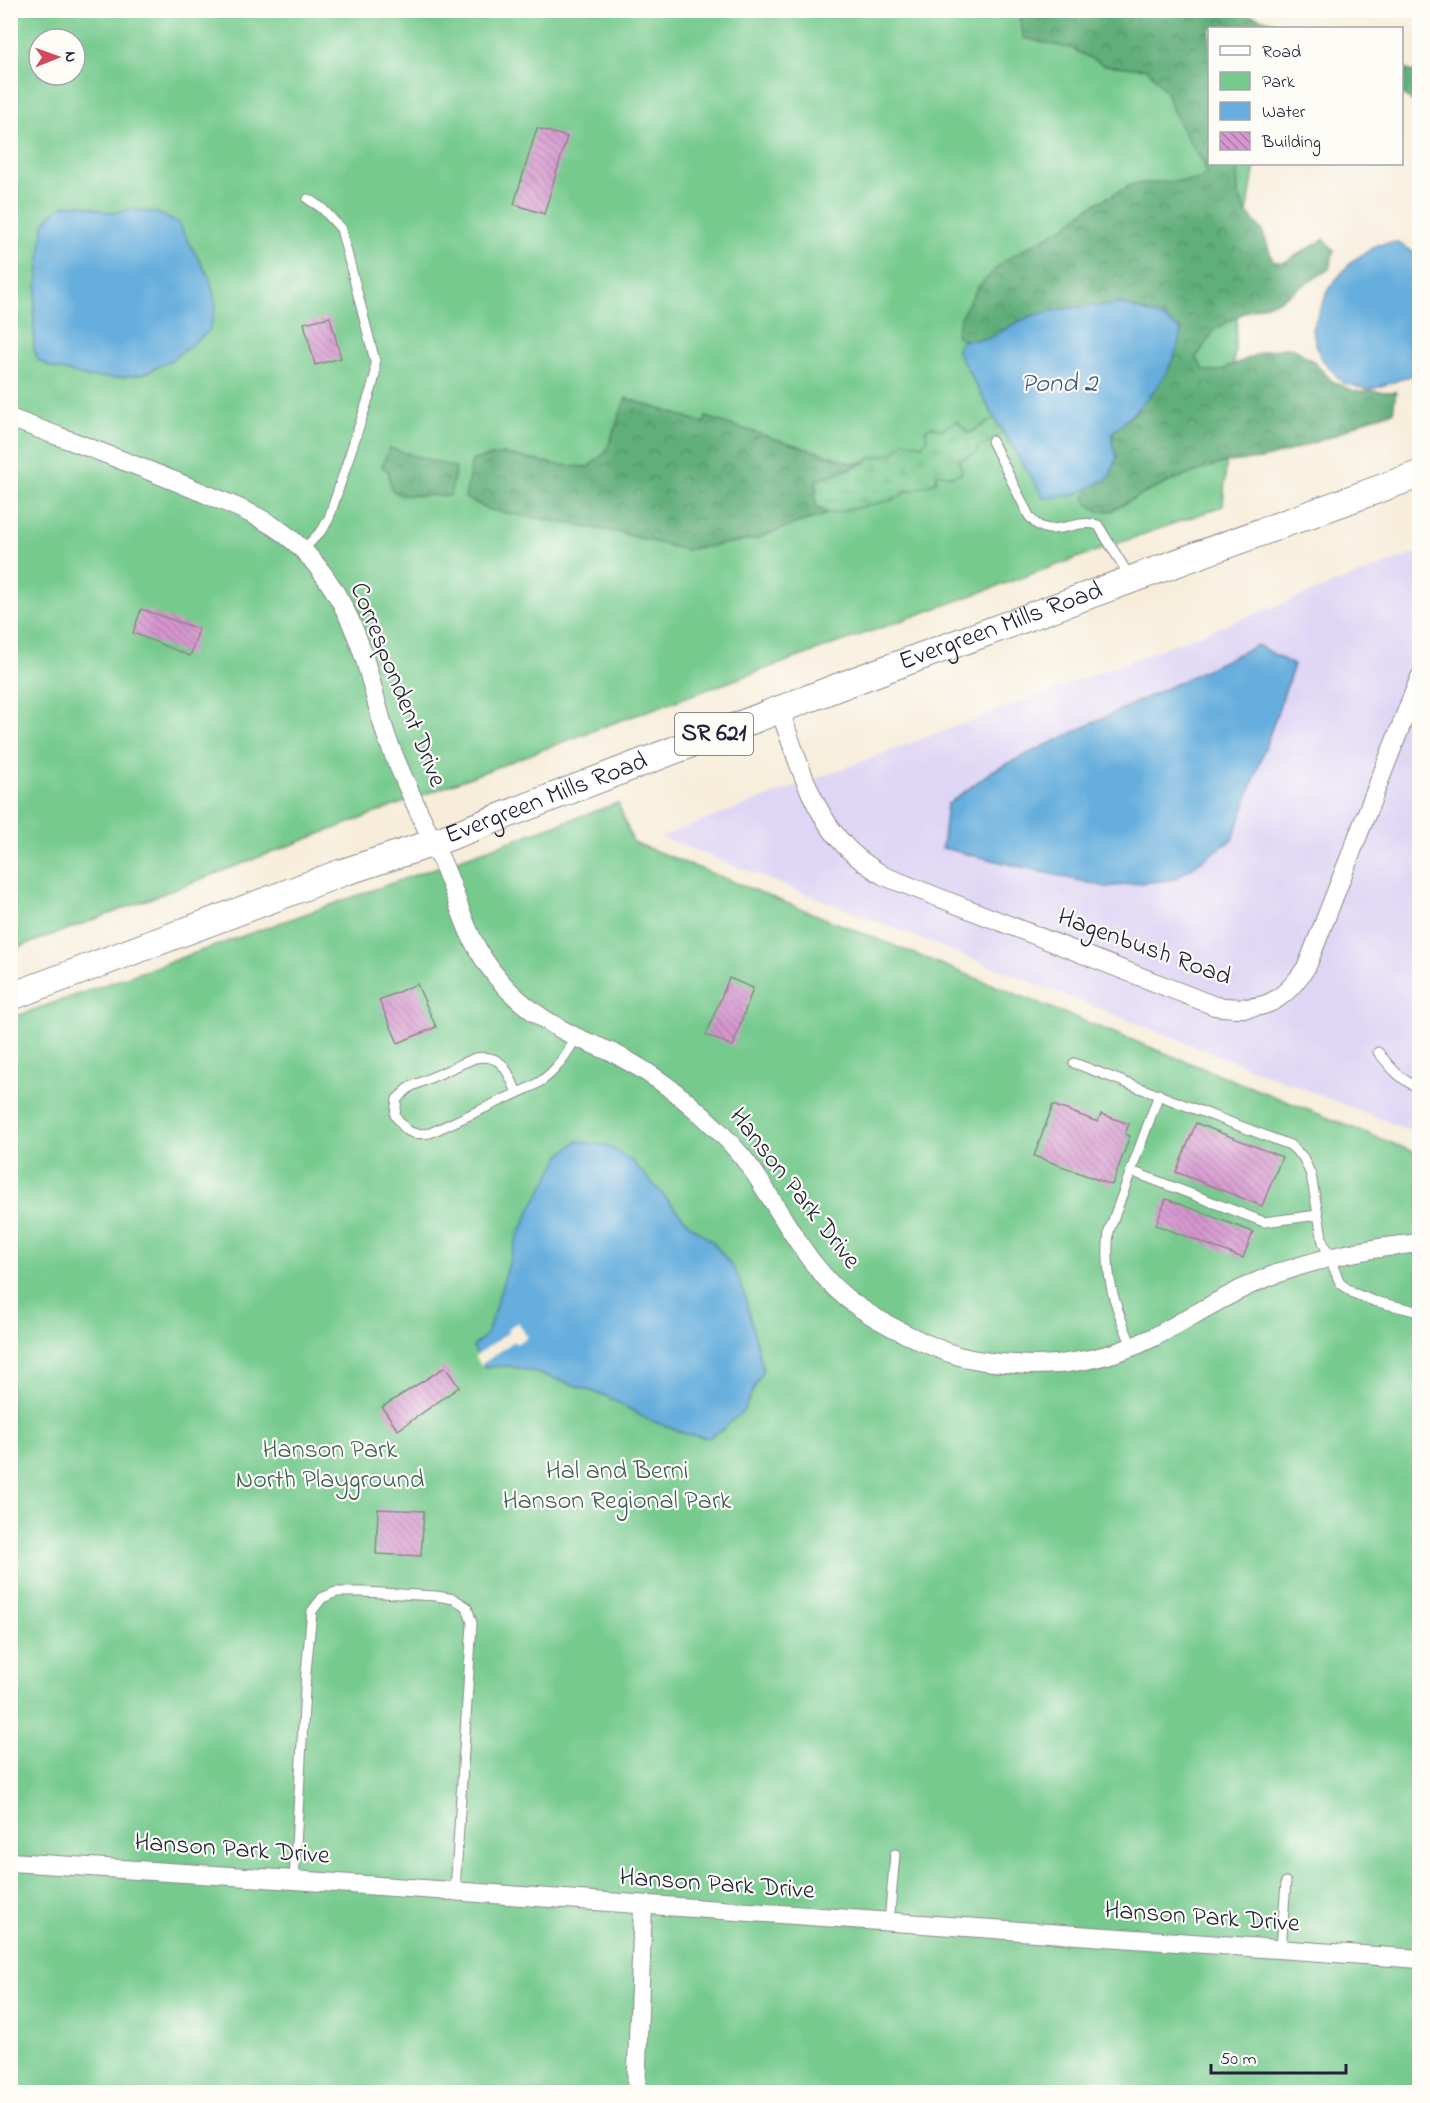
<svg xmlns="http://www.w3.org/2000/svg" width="1430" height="2103" font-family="'Indie Flower',sans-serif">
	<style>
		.built { fill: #dfd5f5 }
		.green { fill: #76ca8e; stroke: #4c7664; stroke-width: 1.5; fill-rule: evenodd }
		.forest { fill: url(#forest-crowns); stroke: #41685a; stroke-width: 1.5 }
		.wetland { fill: url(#wetland-marsh); stroke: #4c7664; stroke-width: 1.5 }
		.water { fill: #66aedd; stroke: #44688c; stroke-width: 1.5 }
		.pier { fill: #f7edda }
		.building { fill: url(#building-back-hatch) }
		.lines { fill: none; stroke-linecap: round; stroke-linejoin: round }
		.service-casing { stroke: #8c888a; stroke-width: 11 }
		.minor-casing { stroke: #8c888a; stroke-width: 20 }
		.primary-casing { stroke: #8c888a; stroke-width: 29 }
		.service { stroke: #fff; stroke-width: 9 }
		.minor { stroke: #fff; stroke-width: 18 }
		.primary { stroke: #fff; stroke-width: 27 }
		.labels { text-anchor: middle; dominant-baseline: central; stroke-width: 4.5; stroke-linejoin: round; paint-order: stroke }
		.shield { fill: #fdfcf7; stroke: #646373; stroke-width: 1.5 }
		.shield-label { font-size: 24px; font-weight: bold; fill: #22223b }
		.street-label { font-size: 26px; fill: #22223b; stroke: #fdfcf7 }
		.park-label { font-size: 26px; fill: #3f5d58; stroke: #fdfcf7 }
		.water-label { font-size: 27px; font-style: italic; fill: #3d5a7c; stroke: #fdfcf7 }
	</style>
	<defs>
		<pattern id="forest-crowns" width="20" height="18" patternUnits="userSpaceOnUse" patternTransform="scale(1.5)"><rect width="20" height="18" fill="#60ae79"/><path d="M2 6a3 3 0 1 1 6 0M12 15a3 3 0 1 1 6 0" fill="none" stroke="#4f8d64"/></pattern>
		<pattern id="wetland-marsh" width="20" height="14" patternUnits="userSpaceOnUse" patternTransform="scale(1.5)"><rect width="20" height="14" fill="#76ca8e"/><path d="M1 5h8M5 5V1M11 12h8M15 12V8" fill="none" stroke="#66ad7b"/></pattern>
		<pattern id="building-back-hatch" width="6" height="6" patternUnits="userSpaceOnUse" patternTransform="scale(1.5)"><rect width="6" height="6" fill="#d696cf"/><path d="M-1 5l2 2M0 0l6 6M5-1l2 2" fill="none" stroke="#ad7aa9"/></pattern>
	</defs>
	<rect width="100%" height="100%" fill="#fdfcf7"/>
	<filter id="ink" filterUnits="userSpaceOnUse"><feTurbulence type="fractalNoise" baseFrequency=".0167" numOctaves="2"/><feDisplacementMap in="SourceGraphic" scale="12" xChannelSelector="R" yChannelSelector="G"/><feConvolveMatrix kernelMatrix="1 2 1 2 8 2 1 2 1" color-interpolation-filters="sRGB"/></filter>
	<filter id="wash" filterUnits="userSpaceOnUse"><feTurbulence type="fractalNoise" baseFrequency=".008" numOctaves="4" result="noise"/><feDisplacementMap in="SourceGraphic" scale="24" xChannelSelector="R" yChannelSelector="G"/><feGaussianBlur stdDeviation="1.35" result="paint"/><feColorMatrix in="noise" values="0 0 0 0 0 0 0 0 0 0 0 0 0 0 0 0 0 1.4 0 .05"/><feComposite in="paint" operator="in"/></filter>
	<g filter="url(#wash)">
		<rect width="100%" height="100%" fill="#f7edda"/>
		<polygon class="built" points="1419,552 1419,1134 661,837"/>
		<g class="green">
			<path d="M 1094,10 L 1209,49 L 1210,164 L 1255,164 L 1243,239 L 1223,506 L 605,726 L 104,916 L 11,950 L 10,11 ZM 39,39 L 75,39 L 75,75 L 39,75 Z"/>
			<polygon points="618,803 633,842 1419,1154 1419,2092 11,2092 11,1018"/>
		</g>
		<g class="forest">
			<path d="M 1017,11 L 1237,11 L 1293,28 L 1210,28 L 1210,164 L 1239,164 L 1237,168 L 1238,193 L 1246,212 L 1262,230 L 1273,261 L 1283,263 L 1325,239 L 1334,251 L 1329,269 L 1280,300 L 1247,311 L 1215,329 L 1196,358 L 1205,371 L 1219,371 L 1265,351 L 1292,347 L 1313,361 L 1332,381 L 1353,391 L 1396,392 L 1393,412 L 1365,420 L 1333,436 L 1286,452 L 1262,459 L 1226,462 L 1201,470 L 1171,481 L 1129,501 L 1112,511 L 1099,511 L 1087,504 L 1085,496 L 1090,487 L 1109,478 L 1117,457 L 1112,443 L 1113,432 L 1139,409 L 1022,320 C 1003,332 978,352 956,335 L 961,316 L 978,287 L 1005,260 L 1066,226 L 1088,208 L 1133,184 L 1197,180 L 1206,174 L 1204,163 L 1188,140 L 1173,111 L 1166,92 L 1148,69 L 1104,65 L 1073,49 L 1024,38 C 1020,28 1023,19 1017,11 Z"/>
			<polygon points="1402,68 1419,74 1419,108 1402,93"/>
			<polygon points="626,398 704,423 706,417 853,463 865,462 816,481 816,507 829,514 797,523 756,539 685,550 621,533 490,510 465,498 472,460 504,454 559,465 588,467 606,452"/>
			<polygon points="389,448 456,468 450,496 400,495 391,489 388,471 382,467"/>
		</g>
		<polygon class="wetland" points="995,418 1003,433 977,448 978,452 959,460 962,473 950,476 937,473 936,482 906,492 892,500 829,514 816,507 816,481 865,463 870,458 892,454 905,441 922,445 927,440 926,429 934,426 940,430 957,421 969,433"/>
		<g class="water">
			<polygon points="79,204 112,213 130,209 157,213 178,223 210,279 216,306 209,331 171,360 144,374 117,378 88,377 53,368 38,360 34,349 34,314 44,223 61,206"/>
			<polygon points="1396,242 1419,255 1419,373 1370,390 1343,383 1320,357 1312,329 1330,287 1352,261 1378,245"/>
			<path d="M 1123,304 L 1161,317 L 1181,330 C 1176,373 1144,404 1113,432 L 1112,443 L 1117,457 L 1109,478 L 1075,495 L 1044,498 L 999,426 L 956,349 L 963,340 C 998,342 995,332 1022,320 C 1053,306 1090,307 1123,304 Z"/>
			<polygon points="1257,645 1294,665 1233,839 1175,879 1106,887 942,848 947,805 992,771"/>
			<polygon points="577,1141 606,1145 633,1162 691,1226 713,1242 736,1272 744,1294 763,1369 744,1410 722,1430 708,1438 686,1434 647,1419 606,1396 535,1372 509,1366 485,1367 473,1347 487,1334 517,1238 532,1207 561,1155"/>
		</g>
		<polygon class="pier" points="518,1322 527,1337 516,1344 514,1341 481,1365 475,1356 509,1332 507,1329"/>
		<g id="blocks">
			<g class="building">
				<polygon points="537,128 567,137 544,214 514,204"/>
				<polygon points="330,317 341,358 315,365 304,323"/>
				<polygon points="141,609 199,629 190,656 133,633"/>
				<polygon points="729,978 753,988 733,1046 706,1035"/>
				<polygon points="417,984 436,1027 398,1043 379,1000"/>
				<polygon points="1053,1105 1098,1122 1101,1114 1129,1124 1125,1134 1130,1136 1112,1185 1034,1156"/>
				<polygon points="1196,1123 1282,1157 1262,1206 1176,1172"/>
				<polygon points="1166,1199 1253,1232 1243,1258 1156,1225"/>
				<polygon points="445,1367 459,1387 398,1430 382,1407"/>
				<polygon points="378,1509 424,1511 421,1556 376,1554"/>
			</g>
		</g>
	</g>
	<g filter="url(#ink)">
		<use href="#blocks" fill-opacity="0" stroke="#8c888a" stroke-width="1.5"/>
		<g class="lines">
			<defs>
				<g id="service">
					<path d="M 992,441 L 1029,516 C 1049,544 1072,517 1098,525 L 1130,577"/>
					<polyline points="303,550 323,529 329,518 372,387 375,375 375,361 341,229 322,208 308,199"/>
					<path d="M 1378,1052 C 1390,1067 1401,1081 1420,1088"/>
					<polyline points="1074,1063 1290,1145 1303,1157 1311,1175 1323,1242 1340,1283 1353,1293 1374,1301 1420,1312"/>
					<path d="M 517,1093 C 508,1072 503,1053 475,1058 L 410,1087 L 397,1099 L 395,1115 C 405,1131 410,1136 430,1133 L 533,1086 C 555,1074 563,1059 577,1037"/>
					<polyline points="1131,1171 1264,1222 1318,1215"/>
					<path d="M 1132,1346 C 1114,1304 1104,1277 1109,1231 L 1159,1094"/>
					<polyline points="294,1880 306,1672 312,1611 322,1598 336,1592 364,1592 436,1596 454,1599 467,1607 472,1623 455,1891"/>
					<polyline points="889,1923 895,1854"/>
					<polyline points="1281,1949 1286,1882"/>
				</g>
				<g id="minor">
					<path d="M 10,418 C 73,442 135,464 196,490 C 235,506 274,520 303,550 C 336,584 357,629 369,674 C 375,696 380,717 387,738 C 403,780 423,820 441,860 C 455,889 461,920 477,948 C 499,988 533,1016 574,1036 C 588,1043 603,1048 617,1055 C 648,1071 677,1092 702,1115 C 721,1132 739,1151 753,1171 C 785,1217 809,1273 857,1306 C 883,1324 929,1347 959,1356 C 977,1361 997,1363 1015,1364 C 1061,1368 1113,1358 1154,1337 C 1190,1318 1225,1295 1263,1279 C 1313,1259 1366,1248 1420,1243"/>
					<path d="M 780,710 C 797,759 814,822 857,857 C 865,864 875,870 884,876 L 1215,1006 C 1261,1012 1281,1006 1307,966 L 1420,677"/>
					<polyline points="10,1862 294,1880 1420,1959"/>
					<polyline points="636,2092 643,1906"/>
				</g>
				<g id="primary">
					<path id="s1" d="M 10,997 L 341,873 L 433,843 L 859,679 L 1420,474"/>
				</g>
			</defs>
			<use href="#service" class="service-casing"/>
			<use href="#minor" class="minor-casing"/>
			<use href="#primary" class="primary-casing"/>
			<use href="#service" class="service"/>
			<use href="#minor" class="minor"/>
			<use href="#primary" class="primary"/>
		</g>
	</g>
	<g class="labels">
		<rect class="shield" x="675" y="713" width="78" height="42" rx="4.5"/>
		<g class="shield-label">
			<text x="714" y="734">SR 621</text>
		</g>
		<g class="street-label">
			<text stroke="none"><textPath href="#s1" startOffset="1058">Evergreen Mills Road</textPath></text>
			<text transform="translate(397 685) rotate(68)">Correspondent Drive</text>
			<text stroke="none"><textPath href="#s1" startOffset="572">Evergreen Mills Road</textPath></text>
			<text transform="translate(1144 948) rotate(20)">Hagenbush Road</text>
			<text transform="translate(794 1189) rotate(52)">Hanson Park Drive</text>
			<text transform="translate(232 1850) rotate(4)">Hanson Park Drive</text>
			<text transform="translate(717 1885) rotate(4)">Hanson Park Drive</text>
			<text transform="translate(1202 1918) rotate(4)">Hanson Park Drive</text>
		</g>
		<g class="park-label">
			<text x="330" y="1451">Hanson Park<tspan x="330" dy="30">North Playground</tspan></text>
			<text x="617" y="1472">Hal and Berni<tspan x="617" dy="30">Hanson Regional Park</tspan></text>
		</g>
		<g class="water-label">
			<text x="1059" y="384">Pond 2</text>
		</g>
	</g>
	<rect width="1430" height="2103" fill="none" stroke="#fdfcf7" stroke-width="36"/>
	<rect x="1208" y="27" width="195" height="138" fill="#fdfcf7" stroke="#a5a5ac" stroke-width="1.5"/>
	<rect x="1220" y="46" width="30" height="9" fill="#ffffff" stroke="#a5a5ac" stroke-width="1.5"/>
	<text x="1262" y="57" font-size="18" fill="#22223b">Road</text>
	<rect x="1220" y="72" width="30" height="18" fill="#76ca8e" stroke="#a5a5ac" stroke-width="1.5"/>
	<text x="1262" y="87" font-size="18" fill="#22223b">Park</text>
	<rect x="1220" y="102" width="30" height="18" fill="#66aedd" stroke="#a5a5ac" stroke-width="1.5"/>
	<text x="1262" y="117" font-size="18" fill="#22223b">Water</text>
	<rect x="1220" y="132" width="30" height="18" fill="url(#building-back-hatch)" stroke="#a5a5ac" stroke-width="1.5"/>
	<text x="1262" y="147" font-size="18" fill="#22223b">Building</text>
	<g transform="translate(57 57) rotate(89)"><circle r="28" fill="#fdfcf7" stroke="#a5a5ac" stroke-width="1.5"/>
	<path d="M0-4.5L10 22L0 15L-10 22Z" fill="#d1495b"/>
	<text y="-9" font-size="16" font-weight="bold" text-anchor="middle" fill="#22223b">N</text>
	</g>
	<path d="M1211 2064v9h135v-9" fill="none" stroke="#22223b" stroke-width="3"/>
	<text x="1220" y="2064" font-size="18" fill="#22223b" stroke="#fdfcf7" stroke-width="4.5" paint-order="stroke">50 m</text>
</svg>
